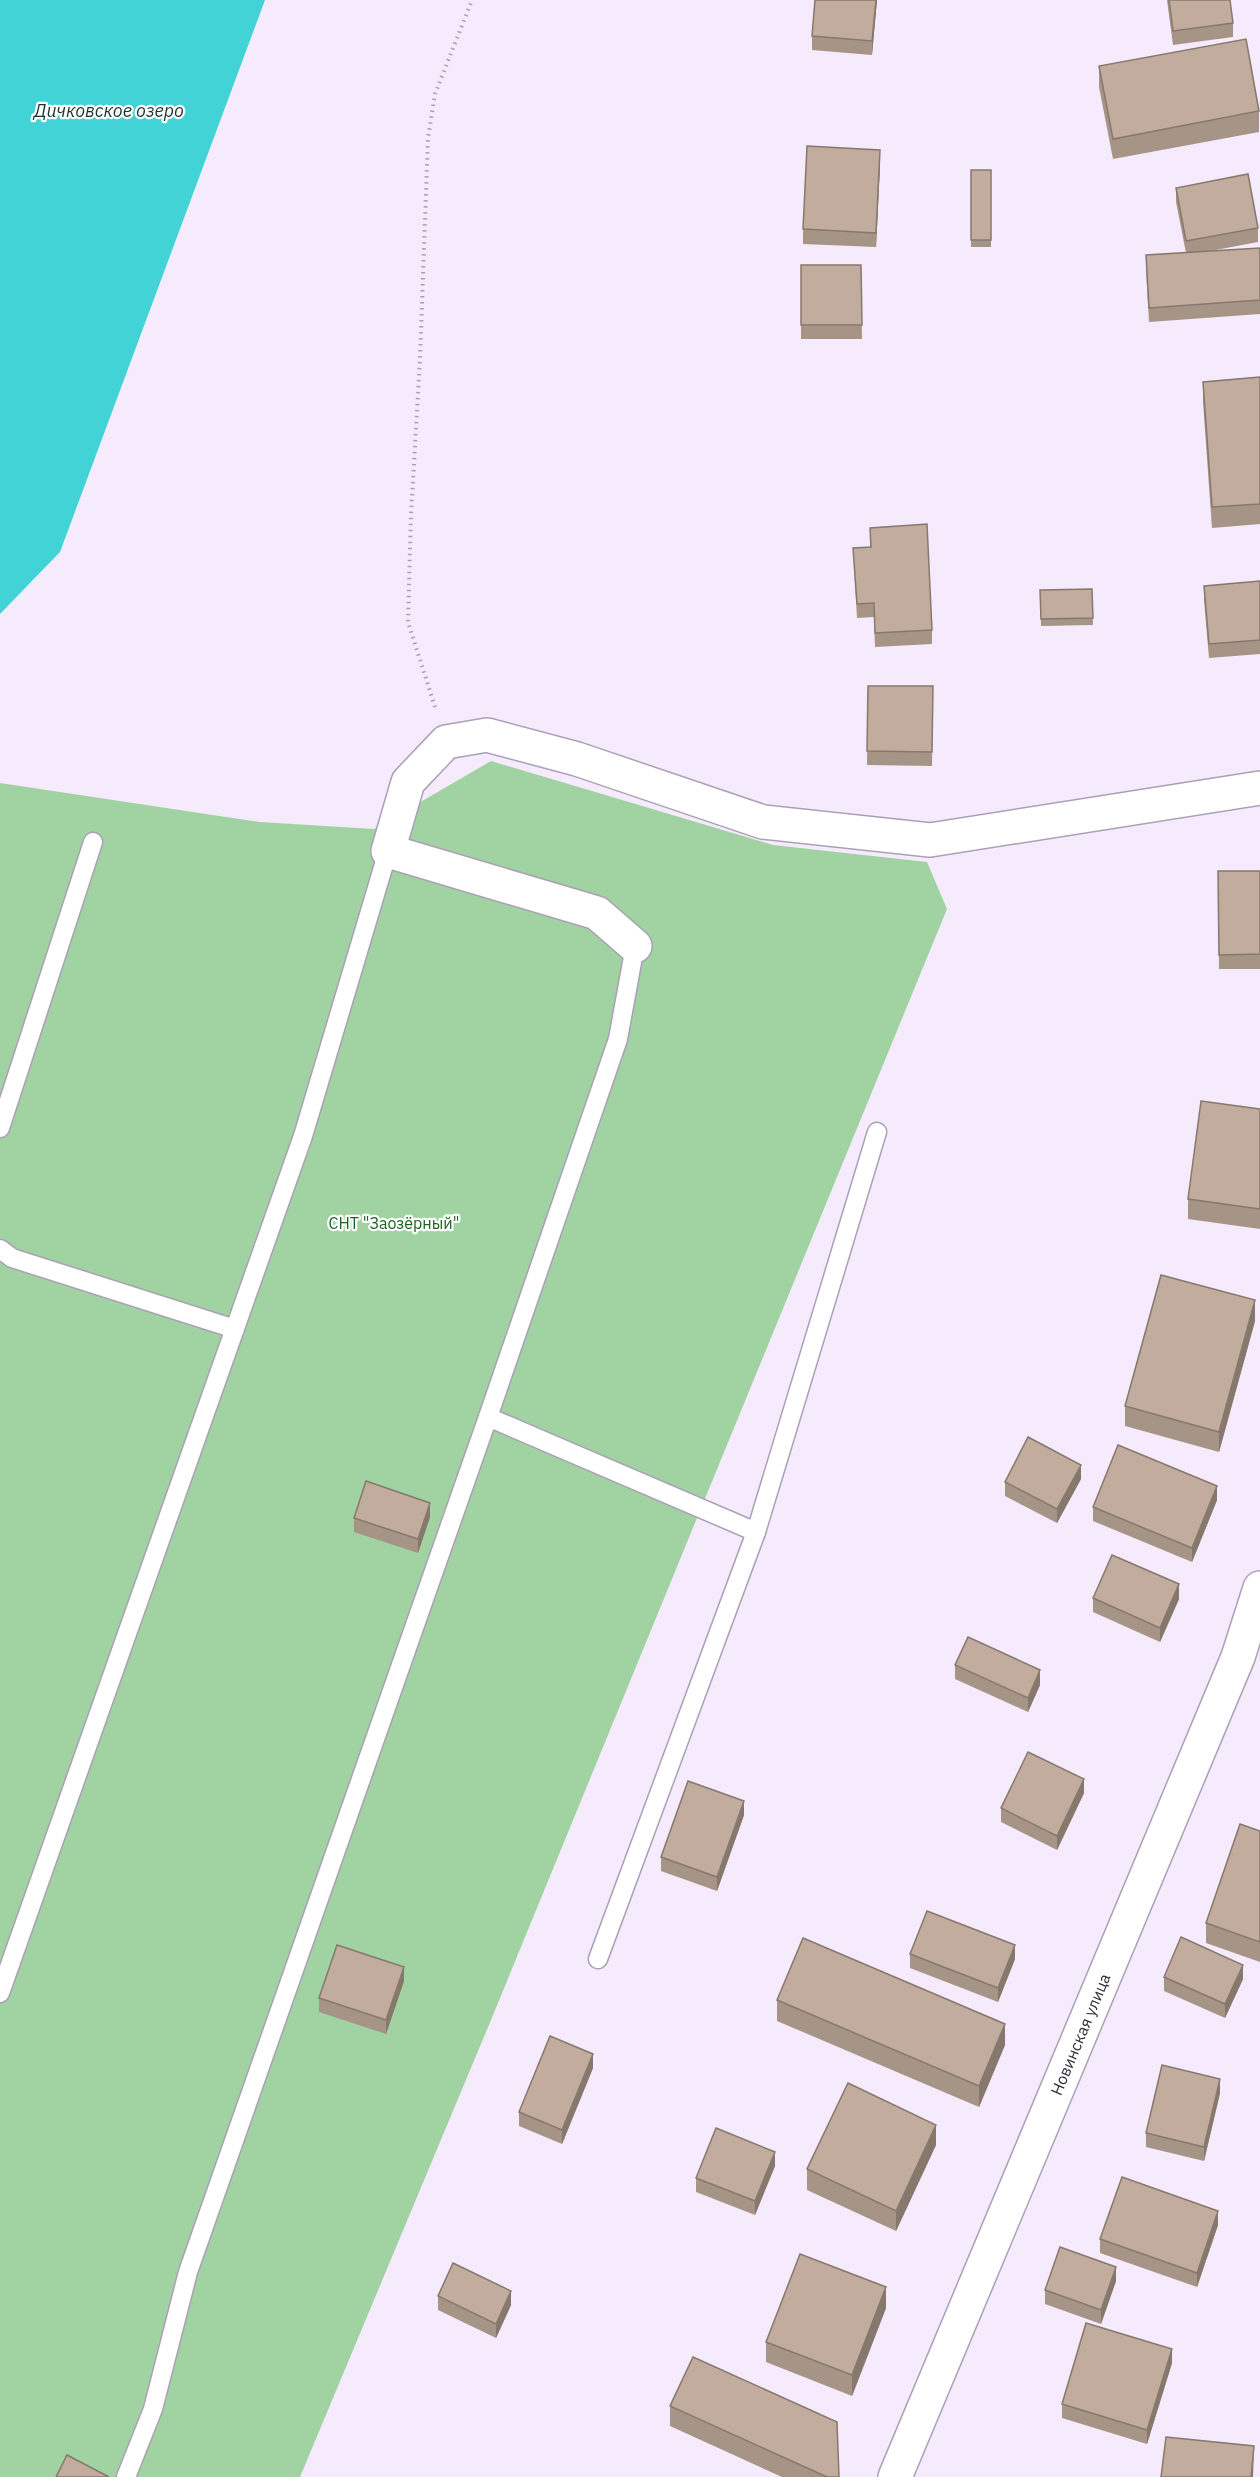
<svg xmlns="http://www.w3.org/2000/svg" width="1260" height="2477" font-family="'IBM Plex Sans',sans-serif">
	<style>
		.green { fill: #a1d2a2 }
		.water { fill: #41d3d6 }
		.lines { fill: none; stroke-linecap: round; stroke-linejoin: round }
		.lane-casing { stroke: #aba0b5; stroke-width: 21 }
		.street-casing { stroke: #aba0b5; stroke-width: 36 }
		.path { stroke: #aaa1b0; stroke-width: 4; stroke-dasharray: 1.5 4.5; stroke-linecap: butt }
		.lane { stroke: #fff; stroke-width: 18 }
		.street { stroke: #fff; stroke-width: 33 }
		.wall { fill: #a69487 }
		.shaded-wall { fill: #87786e }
		.building { fill: #c1ac9d; stroke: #87786e; stroke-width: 1.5 }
		.labels { text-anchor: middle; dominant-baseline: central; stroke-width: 4.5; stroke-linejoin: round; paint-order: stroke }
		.park-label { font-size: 16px; fill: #1b6323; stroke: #fff }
		.street-label { font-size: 16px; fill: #302b34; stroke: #fff }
		.water-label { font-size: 18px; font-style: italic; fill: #1b3333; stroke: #fff }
	</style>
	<rect width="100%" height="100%" fill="#f5ebfd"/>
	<polygon class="green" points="491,761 773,845 927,862 947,909 491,2020 300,2477 0,2477 0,783 260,822 374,829"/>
	<polygon class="water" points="0,0 265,0 60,552 0,614"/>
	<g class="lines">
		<defs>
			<g id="lane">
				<polyline points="0,1128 93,842"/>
				<polyline points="0,1249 12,1258 235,1329"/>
				<polyline points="488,1417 756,1532"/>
				<polyline points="598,1959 756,1532 877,1132"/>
				<polyline points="0,1993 303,1136 388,851"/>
				<polyline points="126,2477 153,2409 188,2272 488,1417 618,1039 635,946"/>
			</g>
			<g id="street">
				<polyline points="635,946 597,913 388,851 408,782 446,742 487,735 577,759 763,822 930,840 1260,788"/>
				<path id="s1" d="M 895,2477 L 1238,1657 L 1260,1588"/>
			</g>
		</defs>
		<use href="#lane" class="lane-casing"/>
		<use href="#street" class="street-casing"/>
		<polyline class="path" points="435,707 408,622 411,515 420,359 428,138 435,94 472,0"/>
		<use href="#lane" class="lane"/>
		<use href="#street" class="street"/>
	</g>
	<g class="wall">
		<polygon points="815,0 877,0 872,55 812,50 812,36"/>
		<polygon points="1167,0 1230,0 1233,23 1233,37 1173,45"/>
		<polygon points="1099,66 1259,111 1259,132 1113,159 1099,87"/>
		<polygon points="880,164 876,247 803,244 803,229"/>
		<rect x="971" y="170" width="20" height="77"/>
		<polygon points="1176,188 1258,228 1258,242 1205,252 1260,248 1260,314 1149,322 1146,269 1146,255 1186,253 1176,202"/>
		<polygon points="801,265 861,265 862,339 801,339"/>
		<polygon points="1260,377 1260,524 1212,528 1203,402 1203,382"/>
		<polygon points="870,528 932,630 932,644 875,647 874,617 857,618 853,548 870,547"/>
		<polygon points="1260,581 1260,654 1209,658 1204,600 1204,586"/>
		<polygon points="1092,589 1093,625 1041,626 1040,590"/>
		<polygon points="868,686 933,686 932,766 867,765"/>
		<polygon points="1218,871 1260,871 1260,969 1219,969"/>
		<polygon points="1260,1109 1260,1229 1188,1219 1188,1199"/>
		<polygon points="1255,1321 1219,1452 1125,1426 1125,1406"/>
		<polygon points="1081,1479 1057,1523 1005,1496 1005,1482"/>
		<polygon points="1217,1500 1192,1562 1093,1521 1093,1507"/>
		<polygon points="430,1517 418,1553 354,1532 354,1518"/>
		<polygon points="1093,1598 1179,1599 1160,1642 1093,1612"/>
		<polygon points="955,1665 1040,1685 1028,1712 955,1679"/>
		<polygon points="1084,1793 1057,1850 1001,1822 1001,1808"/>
		<polygon points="744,1815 717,1891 661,1871 661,1857"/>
		<polygon points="1260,1831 1260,1962 1206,1943 1206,1923"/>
		<polygon points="910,1954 1015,1959 998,2002 910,1968"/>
		<polygon points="1164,1977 1243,1979 1225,2018 1164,1991"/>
		<polygon points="404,1981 386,2034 319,2012 319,1998"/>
		<polygon points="777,2000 1005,2045 979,2107 777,2021"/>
		<polygon points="593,2068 562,2144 519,2126 519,2112"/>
		<polygon points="1220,2093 1204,2161 1146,2147 1146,2133"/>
		<polygon points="936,2145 896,2231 807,2190 807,2169"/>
		<polygon points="775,2166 755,2215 696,2192 696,2178"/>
		<polygon points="1218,2225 1197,2287 1100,2253 1100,2239"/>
		<polygon points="1116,2281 1101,2324 1045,2304 1045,2290"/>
		<polygon points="438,2296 511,2305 496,2338 438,2310"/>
		<polygon points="886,2308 852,2396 766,2362 766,2342"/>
		<polygon points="1172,2363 1147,2444 1062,2418 1062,2404"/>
		<polygon points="670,2406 839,2477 782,2477 670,2426"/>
	</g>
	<g class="shaded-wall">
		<polygon points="876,0 877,0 872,55 872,41"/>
		<polygon points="880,150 880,164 876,247 876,233"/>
		<polygon points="1255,1300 1255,1321 1219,1452 1219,1432"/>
		<polygon points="1081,1465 1081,1479 1057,1523 1057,1509"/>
		<polygon points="1217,1486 1217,1500 1192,1562 1192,1548"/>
		<polygon points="430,1503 430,1517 418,1553 418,1539"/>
		<polygon points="1179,1584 1179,1599 1160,1642 1160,1628"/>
		<polygon points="1040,1670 1040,1685 1028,1712 1028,1698"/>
		<polygon points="1084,1779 1084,1793 1057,1850 1057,1836"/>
		<polygon points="744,1801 744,1815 717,1891 717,1877"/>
		<polygon points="1015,1945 1015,1959 998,2002 998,1988"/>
		<polygon points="1243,1965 1243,1979 1225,2018 1225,2004"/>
		<polygon points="404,1967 404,1981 386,2034 386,2020"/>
		<polygon points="1005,2024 1005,2045 979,2107 979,2086"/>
		<polygon points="593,2054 593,2068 562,2144 562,2130"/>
		<polygon points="1220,2079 1220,2093 1204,2161 1204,2147"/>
		<polygon points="936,2125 936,2145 896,2231 896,2211"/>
		<polygon points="775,2152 775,2166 755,2215 755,2201"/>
		<polygon points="1218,2211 1218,2225 1197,2287 1197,2273"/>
		<polygon points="1116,2267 1116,2281 1101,2324 1101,2310"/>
		<polygon points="886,2287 886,2308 852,2396 852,2375"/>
		<polygon points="511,2291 511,2305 496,2338 496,2324"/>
		<polygon points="1172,2349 1172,2363 1147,2444 1147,2430"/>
		<polygon points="1254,2446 1253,2477 1251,2477"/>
	</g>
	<g class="building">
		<polygon points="815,0 876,0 872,41 812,36"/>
		<polygon points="1169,0 1230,0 1233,23 1173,31"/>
		<polygon points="1246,39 1259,111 1113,139 1099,66"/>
		<polygon points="807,146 880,150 876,233 803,229"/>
		<rect x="971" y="170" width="20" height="70"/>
		<polygon points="1248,174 1258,228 1186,241 1176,188"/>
		<polygon points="1260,248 1260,300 1149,308 1146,255"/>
		<polygon points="801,265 861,265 862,325 801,325"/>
		<polygon points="1260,377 1260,504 1212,507 1203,382"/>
		<polygon points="927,524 932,630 875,633 874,603 857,604 853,548 871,547 870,528"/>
		<polygon points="1260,581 1260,640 1209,644 1204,586"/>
		<polygon points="1092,589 1093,618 1041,619 1040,590"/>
		<polygon points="868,686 933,686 932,752 867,751"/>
		<polygon points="1218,871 1260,871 1260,954 1219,955"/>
		<polygon points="1201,1101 1260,1109 1260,1209 1188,1199"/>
		<polygon points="1161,1275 1255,1300 1219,1432 1125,1406"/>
		<polygon points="1028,1437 1081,1465 1057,1509 1005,1482"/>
		<polygon points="1118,1445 1217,1486 1192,1548 1093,1507"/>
		<polygon points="366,1481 430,1503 418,1539 354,1518"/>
		<polygon points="1112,1555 1179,1584 1160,1628 1093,1598"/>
		<polygon points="968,1637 1040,1670 1028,1698 955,1665"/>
		<polygon points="1028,1752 1084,1779 1057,1836 1001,1808"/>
		<polygon points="688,1781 744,1801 717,1877 661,1857"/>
		<polygon points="1240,1824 1260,1831 1260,1942 1206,1923"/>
		<polygon points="927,1911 1015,1945 998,1988 910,1954"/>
		<polygon points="1181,1937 1243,1965 1225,2004 1164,1977"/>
		<polygon points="803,1938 1005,2024 979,2086 777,2000"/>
		<polygon points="337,1945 404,1967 386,2020 319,1998"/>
		<polygon points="550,2036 593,2054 562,2130 519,2112"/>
		<polygon points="1162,2065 1220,2079 1204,2147 1146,2133"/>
		<polygon points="848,2083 936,2125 896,2211 807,2169"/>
		<polygon points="716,2128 775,2152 755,2201 696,2178"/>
		<polygon points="1122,2177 1218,2211 1197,2273 1100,2239"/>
		<polygon points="1060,2247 1116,2267 1101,2310 1045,2290"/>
		<polygon points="800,2254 886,2287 852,2375 766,2342"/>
		<polygon points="453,2263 511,2291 496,2324 438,2296"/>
		<polygon points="1086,2323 1172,2349 1147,2430 1062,2404"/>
		<polygon points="693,2357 837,2422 839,2477 827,2477 670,2406"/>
		<polygon points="1166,2437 1254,2446 1251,2477 1161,2477"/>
		<polygon points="67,2455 109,2477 56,2477"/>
	</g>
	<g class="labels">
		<g class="park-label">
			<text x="394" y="1223">СНТ "Заозёрный"</text>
		</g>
		<g class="street-label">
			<text stroke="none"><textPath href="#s1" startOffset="480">Новинская улица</textPath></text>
		</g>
		<g class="water-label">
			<text x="109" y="110">Дичковское озеро</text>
		</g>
	</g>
</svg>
